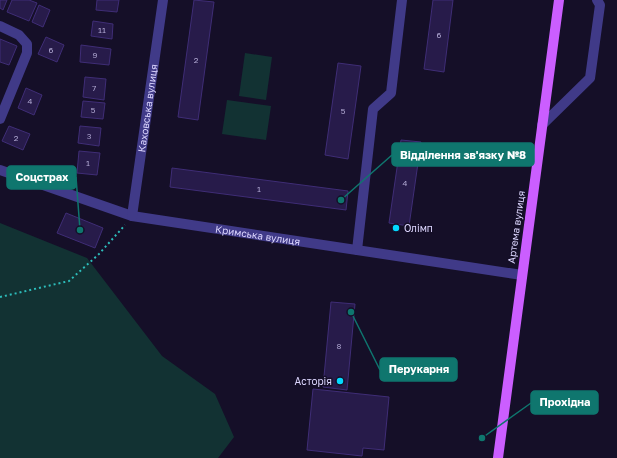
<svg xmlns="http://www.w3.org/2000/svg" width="617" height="458" font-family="'Golos Text',sans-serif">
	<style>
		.green { fill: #123233 }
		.building { fill: #271b4a; stroke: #3f2d76 }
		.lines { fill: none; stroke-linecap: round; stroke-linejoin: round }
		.path { stroke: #2dbdbb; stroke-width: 2; stroke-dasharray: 2 3; stroke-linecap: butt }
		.minor { stroke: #403a88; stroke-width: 10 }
		.major { stroke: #cb5eff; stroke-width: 10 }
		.poi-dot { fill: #03d9ff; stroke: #150f28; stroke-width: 1.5 }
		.labels { text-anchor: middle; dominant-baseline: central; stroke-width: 3; stroke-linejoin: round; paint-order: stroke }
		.number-label { font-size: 8px; fill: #b0a8d2 }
		.street-label { font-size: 10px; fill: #ddd7ff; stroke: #150f28 }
		.poi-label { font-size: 10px; fill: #ddd7ff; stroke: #150f28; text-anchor: start }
		.leader { fill: none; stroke: #0f766e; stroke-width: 1.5 }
		.callout-dot { fill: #0f766e; stroke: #150f28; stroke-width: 1.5 }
		.callout { fill: #0f766e; stroke: #0f766e; stroke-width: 1.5 }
		.callout-label { font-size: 11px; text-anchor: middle; font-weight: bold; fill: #fff }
	</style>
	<rect width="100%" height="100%" fill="#150f28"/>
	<g class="green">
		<polygon points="245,53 272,57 266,100 239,96"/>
		<polygon points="227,100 271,106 266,140 222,134"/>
		<polygon points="0,223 87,258 162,356 215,394 234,437 218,458 0,458"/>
	</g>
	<g class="building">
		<polygon points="0,0 7,0 3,10 0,8"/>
		<polygon points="12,0 29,0 37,3 29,21 7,12"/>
		<polygon points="97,0 119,0 117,12 96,10"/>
		<polygon points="194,0 214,2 198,120 178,117"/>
		<polygon points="433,0 453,0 444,72 424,69"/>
		<polygon points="39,5 50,10 43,27 32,22"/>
		<polygon points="93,21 113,24 112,39 91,36"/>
		<polygon points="46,37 64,45 57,62 38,54"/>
		<polygon points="0,39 17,46 9,65 0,62"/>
		<polygon points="81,45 111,49 109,65 80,62"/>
		<polygon points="338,63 361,66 348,159 325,155"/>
		<polygon points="85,77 106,79 104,100 83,97"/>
		<polygon points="26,88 42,95 34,115 18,108"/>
		<polygon points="83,101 105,103 103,119 81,117"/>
		<polygon points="9,126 30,134 23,150 2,141"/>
		<polygon points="80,126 101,128 99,146 78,143"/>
		<polygon points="401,140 421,142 409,226 389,223"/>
		<polygon points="79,151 100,153 97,175 77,173"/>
		<polygon points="172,168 348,191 346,210 170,187"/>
		<polygon points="66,213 103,228 95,248 57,233"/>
		<polygon points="331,302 355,304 347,390 323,387"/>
		<polygon points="313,389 389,397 384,450 363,448 362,456 307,450"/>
	</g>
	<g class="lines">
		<polyline class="path" points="0,297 69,281 99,254 125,225"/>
		<g class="minor">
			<polyline points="0,26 19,35 27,44 27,53 0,119"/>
			<polyline points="542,125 590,78 600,5 597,0"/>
			<path id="s1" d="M 0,170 L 132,216 L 522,275"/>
			<path id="s2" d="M 132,216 L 163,0"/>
			<polyline points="357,250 373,109 391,93 402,0"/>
		</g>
		<polyline class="major" points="498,458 559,0"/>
	</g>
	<g class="poi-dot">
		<circle cx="396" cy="228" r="4"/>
		<circle cx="340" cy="381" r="4"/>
	</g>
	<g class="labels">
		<g class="number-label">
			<text x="102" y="30">11</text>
			<text x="439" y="35">6</text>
			<text x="51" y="50">6</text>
			<text x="95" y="55">9</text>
			<text x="196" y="60">2</text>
			<text x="94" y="88">7</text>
			<text x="30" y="101">4</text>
			<text x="93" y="110">5</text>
			<text x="343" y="111">5</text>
			<text x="89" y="136">3</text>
			<text x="16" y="138">2</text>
			<text x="88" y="163">1</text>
			<text x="405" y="183">4</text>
			<text x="259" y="189">1</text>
			<text x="339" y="346">8</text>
		</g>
		<g class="street-label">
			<text stroke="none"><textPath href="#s2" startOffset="109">Каховська вулиця</textPath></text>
			<text transform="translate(516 227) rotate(-82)">Артема вулиця</text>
			<text stroke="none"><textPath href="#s1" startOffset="267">Кримська вулиця</textPath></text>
		</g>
		<g class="poi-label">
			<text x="404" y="228">Олімп</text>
			<text x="332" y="381" text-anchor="end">Асторія</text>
		</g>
	</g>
	<path class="leader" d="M341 200L392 155M80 230L76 177M351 312L380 370M482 438L531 403"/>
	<g class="callout-dot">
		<circle cx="341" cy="200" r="4"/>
		<circle cx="80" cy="230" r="4"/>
		<circle cx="351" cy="312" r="4"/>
		<circle cx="482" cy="438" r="4"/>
	</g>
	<g class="callout">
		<rect x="392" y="143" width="142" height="23" rx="4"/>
		<rect x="7" y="166" width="69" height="23" rx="4"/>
		<rect x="380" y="358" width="77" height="23" rx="4"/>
		<rect x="531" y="391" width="67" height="23" rx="4"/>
	</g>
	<g class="callout-label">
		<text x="463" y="159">Відділення зв'язку №8</text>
		<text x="42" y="181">Соцстрах</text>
		<text x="419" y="373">Перукарня</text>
		<text x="565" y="406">Прохідна</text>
	</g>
</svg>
